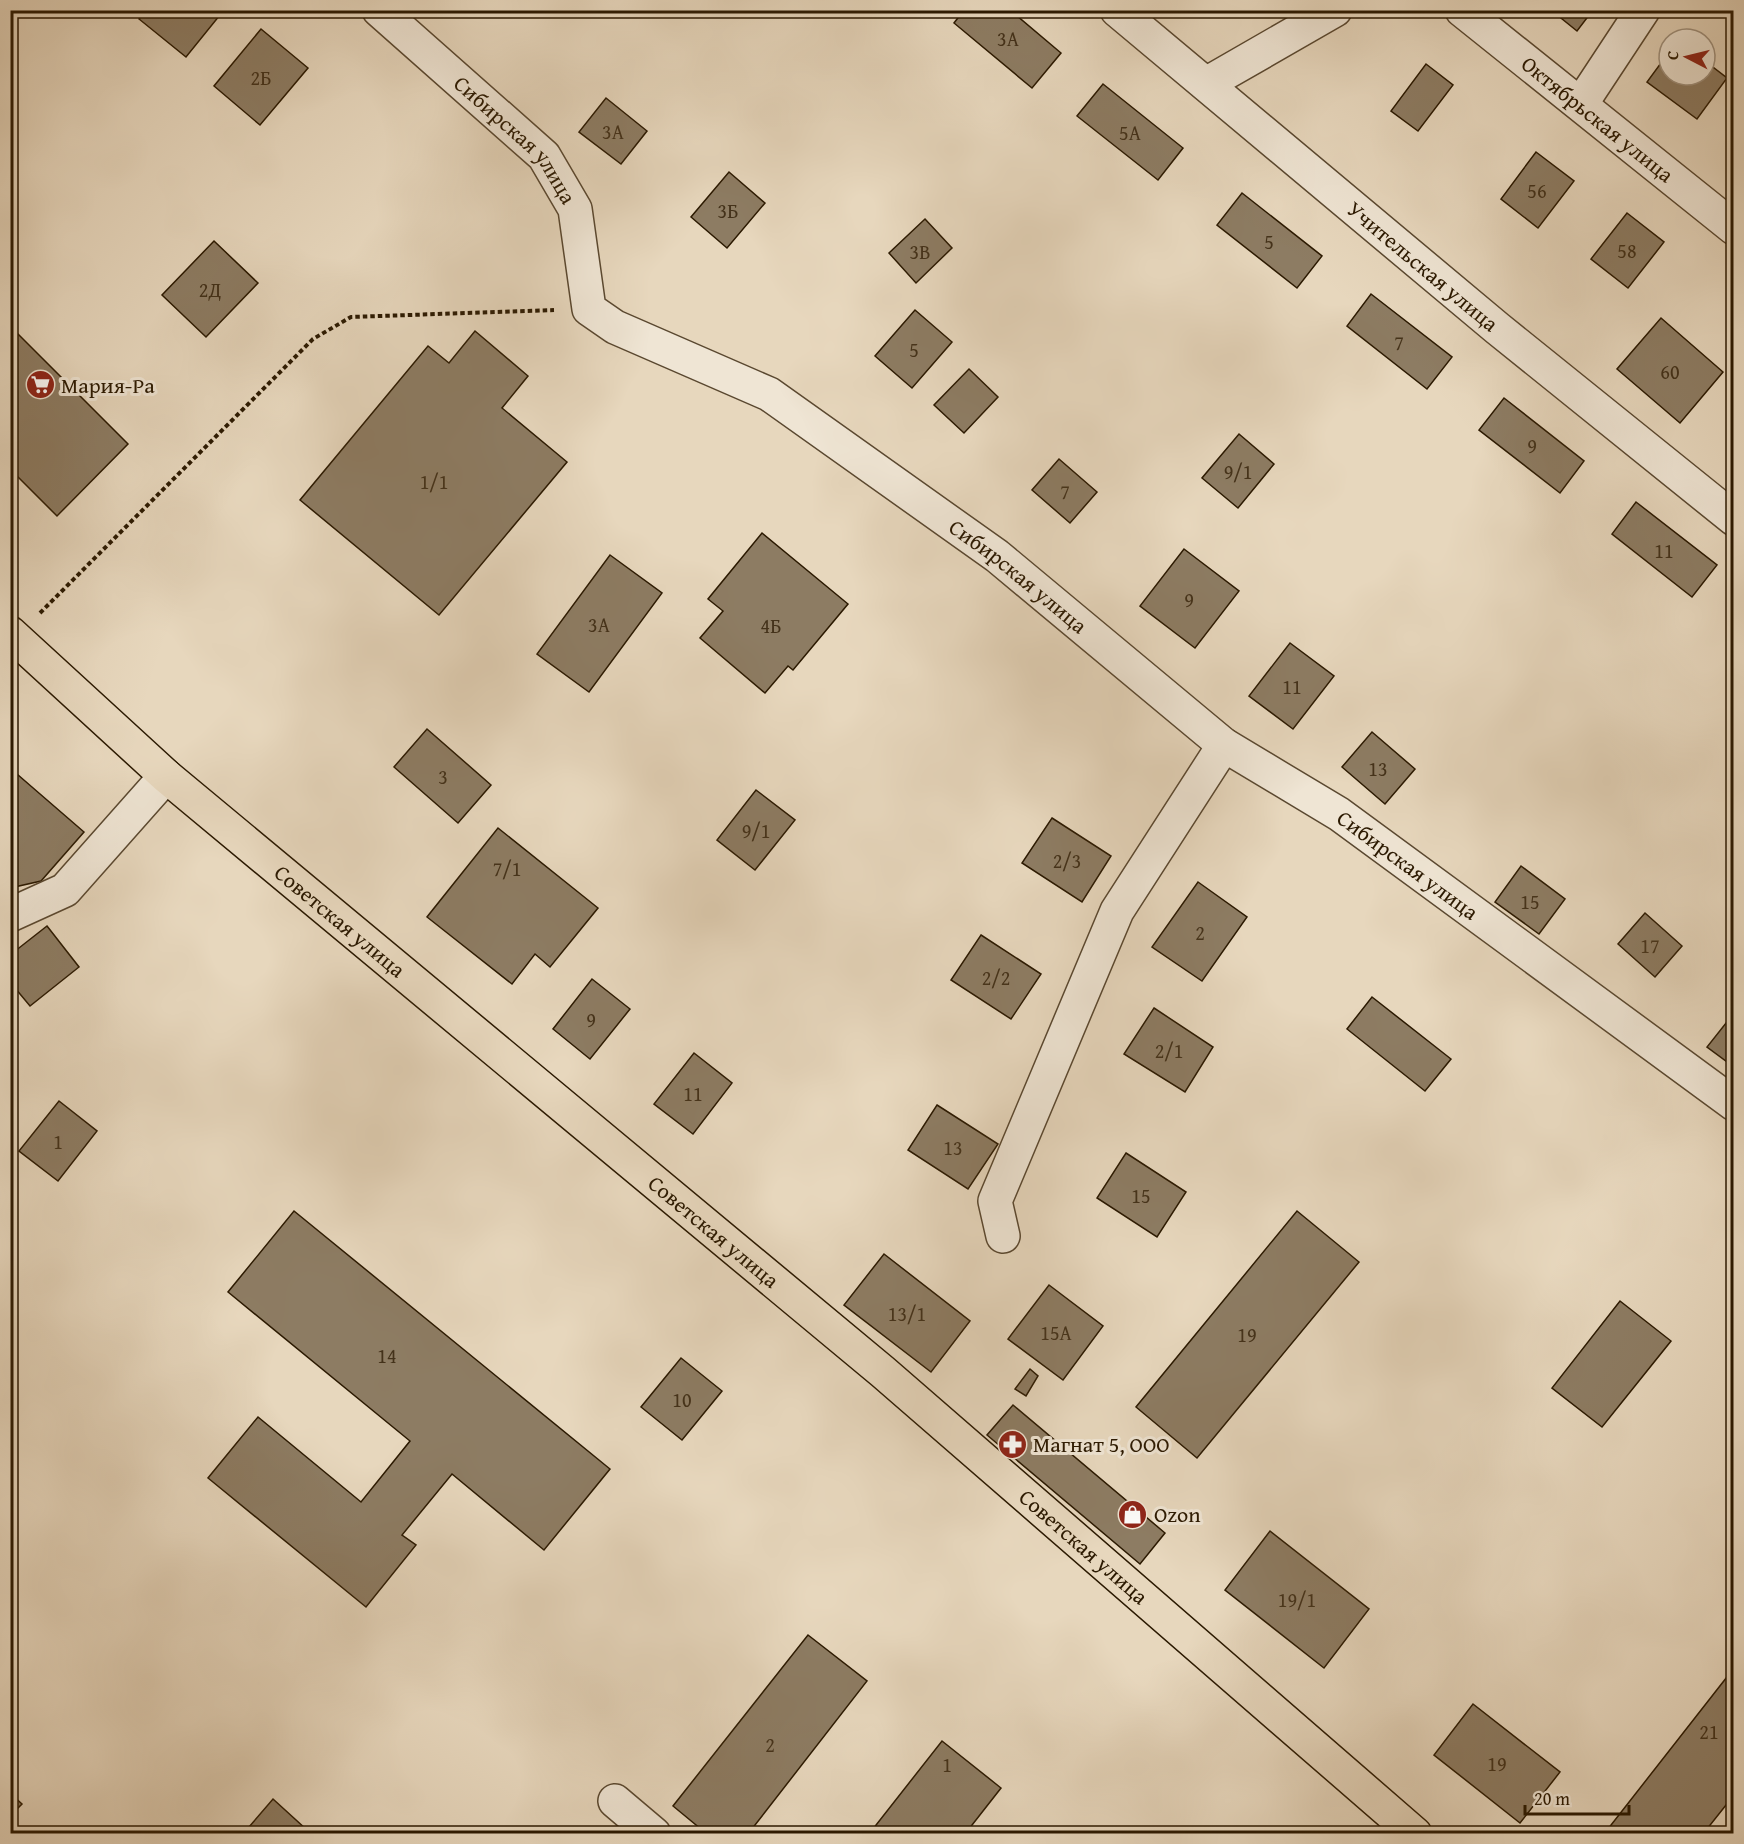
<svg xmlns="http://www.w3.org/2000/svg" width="1744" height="1844" font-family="'Gentium Book Plus',serif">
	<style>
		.building { fill: #8d7c63; stroke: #2b1901; stroke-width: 1.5 }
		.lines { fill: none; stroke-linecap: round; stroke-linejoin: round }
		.minor-casing { stroke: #5a4830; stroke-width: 36 }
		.major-casing { stroke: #2b1901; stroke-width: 36 }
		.path { stroke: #2b1901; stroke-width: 4; stroke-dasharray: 4.5 3; stroke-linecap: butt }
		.minor { stroke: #efe5d4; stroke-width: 33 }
		.major { stroke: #e7d7bd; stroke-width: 33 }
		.labels { text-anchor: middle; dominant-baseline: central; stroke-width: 6; stroke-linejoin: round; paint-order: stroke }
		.number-label { font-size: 20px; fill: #44321a }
		.street-label { font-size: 22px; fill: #2b1901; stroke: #efe5d4 }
		.poi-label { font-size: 22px; fill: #2b1901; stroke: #efe5d4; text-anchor: start }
	</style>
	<rect width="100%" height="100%" fill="#e7d7bd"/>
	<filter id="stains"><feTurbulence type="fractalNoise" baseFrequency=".00333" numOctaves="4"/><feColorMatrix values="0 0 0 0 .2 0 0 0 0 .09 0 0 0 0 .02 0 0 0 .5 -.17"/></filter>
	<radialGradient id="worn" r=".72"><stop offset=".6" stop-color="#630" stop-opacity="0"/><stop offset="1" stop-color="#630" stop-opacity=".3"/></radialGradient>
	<g class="building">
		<polygon points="146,10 224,10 186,57 139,19"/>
		<polygon points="964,10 1010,10 1061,53 1032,88 954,23"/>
		<polygon points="1551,10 1593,10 1577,31"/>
		<polygon points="261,29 308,68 260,125 214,86"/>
		<polygon points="1669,52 1669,75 1705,75 1705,61 1727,78 1697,119 1647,82"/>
		<polygon points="1426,64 1453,85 1418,131 1391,111"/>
		<polygon points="1103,84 1183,148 1158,180 1077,116"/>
		<polygon points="606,98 647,131 621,164 579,132"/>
		<polygon points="1536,152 1574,181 1538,228 1501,199"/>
		<polygon points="729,172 765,203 727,248 691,217"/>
		<polygon points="1242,193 1322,256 1297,288 1217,225"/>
		<polygon points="1627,213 1664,242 1628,288 1591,259"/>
		<polygon points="925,219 952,248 916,283 889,253"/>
		<polygon points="214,241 258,283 206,337 162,295"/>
		<polygon points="1371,294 1452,357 1427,389 1347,326"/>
		<polygon points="915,310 952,342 912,388 875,356"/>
		<polygon points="1661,318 1723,372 1680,423 1617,369"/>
		<polygon points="10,326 128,444 57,516 10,469"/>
		<polygon points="475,331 528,376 502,408 567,462 439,615 300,500 428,346 449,363"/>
		<polygon points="969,369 998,397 964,433 934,405"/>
		<polygon points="1504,398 1584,461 1560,493 1479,430"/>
		<polygon points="1239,434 1274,464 1238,508 1202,478"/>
		<polygon points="1059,459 1097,492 1070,523 1032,490"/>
		<polygon points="1636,502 1717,565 1692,597 1612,534"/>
		<polygon points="762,533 848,604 793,670 788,666 765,693 700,638 723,611 708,599"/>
		<polygon points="1184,549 1239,591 1195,648 1140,606"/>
		<polygon points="610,555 662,593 589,692 537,654"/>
		<polygon points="1290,643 1334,676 1293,729 1249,696"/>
		<polygon points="427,729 491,785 458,823 394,767"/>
		<polygon points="1372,732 1415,769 1385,804 1342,767"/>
		<polygon points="10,768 84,832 41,881 10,888"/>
		<polygon points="756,790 795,820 755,870 717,840"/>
		<polygon points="1052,818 1111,856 1082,902 1022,863"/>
		<polygon points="498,828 598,908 550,967 535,954 512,984 427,917"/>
		<polygon points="1521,866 1565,899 1539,934 1495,902"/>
		<polygon points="1198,882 1247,917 1202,981 1152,947"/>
		<polygon points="1645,913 1682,946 1655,977 1618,944"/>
		<polygon points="47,926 79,967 30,1006 10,982 10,955"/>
		<polygon points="981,935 1041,974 1011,1019 951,980"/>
		<polygon points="592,979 630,1009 590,1059 553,1029"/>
		<polygon points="1372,997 1451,1059 1425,1091 1347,1029"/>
		<polygon points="1154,1008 1213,1047 1185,1092 1124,1054"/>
		<polygon points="1734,1013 1734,1067 1707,1047"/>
		<polygon points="694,1053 732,1083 693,1134 654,1104"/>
		<polygon points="59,1101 97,1131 58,1181 19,1151"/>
		<polygon points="937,1105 998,1144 968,1189 908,1150"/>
		<polygon points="1126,1153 1186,1192 1157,1237 1097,1198"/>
		<polygon points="294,1211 610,1469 544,1550 452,1474 402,1535 416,1545 366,1607 208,1478 258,1417 361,1502 410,1441 228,1292"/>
		<polygon points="1297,1211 1359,1262 1197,1458 1136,1407"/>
		<polygon points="884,1254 970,1321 931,1372 844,1305"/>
		<polygon points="1049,1285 1103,1326 1063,1380 1008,1339"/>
		<polygon points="1620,1301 1671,1341 1602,1427 1552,1388"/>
		<polygon points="681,1358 722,1391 682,1440 641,1407"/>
		<polygon points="1030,1369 1038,1376 1026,1396 1015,1389"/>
		<polygon points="1013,1405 1165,1533 1140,1564 987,1435"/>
		<polygon points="1270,1531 1369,1609 1324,1668 1225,1590"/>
		<polygon points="808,1635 867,1681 748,1834 707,1834 673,1806"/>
		<polygon points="1734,1668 1734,1795 1703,1834 1604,1834"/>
		<polygon points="1473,1704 1560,1772 1520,1823 1434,1755"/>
		<polygon points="942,1741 1001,1788 965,1834 869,1834"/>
		<polygon points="10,1793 22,1804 10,1816"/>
		<polygon points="273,1799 307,1830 303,1834 256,1834 249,1827"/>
	</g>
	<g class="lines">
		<defs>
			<g id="minor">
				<path id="s1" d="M 379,10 L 544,156 L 575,209 L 589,309 L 615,327 L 769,394 L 997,556 L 1224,745 L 1339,814 L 1734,1104"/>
				<path id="s2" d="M 1117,10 L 1497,328 L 1734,519"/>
				<path id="s3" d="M 1462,10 L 1734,228"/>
				<polyline points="1206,84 1335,10"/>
				<polyline points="1581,104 1643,10"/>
				<polyline points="10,915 65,890 166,776"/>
				<polyline points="1003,1236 995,1201 1117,911 1224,745"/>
				<polyline points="615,1801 654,1834"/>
			</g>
			<g id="major">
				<path id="s4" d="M 10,633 L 166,776 L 883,1372 L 1415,1834"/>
			</g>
		</defs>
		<use href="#minor" class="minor-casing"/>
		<use href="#major" class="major-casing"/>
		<polyline class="path" points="40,613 313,339 351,317 554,310"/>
		<use href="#minor" class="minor"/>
		<use href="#major" class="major"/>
	</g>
	<defs>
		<symbol id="supermarket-disc" viewBox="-11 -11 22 22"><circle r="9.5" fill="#8f2418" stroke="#efe5d4"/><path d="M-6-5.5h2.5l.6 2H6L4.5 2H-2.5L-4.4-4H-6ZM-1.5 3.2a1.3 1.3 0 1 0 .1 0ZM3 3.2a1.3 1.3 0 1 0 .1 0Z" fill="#fff"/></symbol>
		<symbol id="pharmacy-disc" viewBox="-11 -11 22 22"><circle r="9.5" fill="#8f2418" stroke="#efe5d4"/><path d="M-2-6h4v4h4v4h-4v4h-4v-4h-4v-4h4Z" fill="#fff"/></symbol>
		<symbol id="shop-disc" viewBox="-11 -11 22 22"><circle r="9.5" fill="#8f2418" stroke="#efe5d4"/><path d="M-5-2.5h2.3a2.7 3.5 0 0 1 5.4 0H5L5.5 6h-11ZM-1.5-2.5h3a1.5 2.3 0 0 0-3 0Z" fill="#fff"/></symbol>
	</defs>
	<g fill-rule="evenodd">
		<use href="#supermarket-disc" x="24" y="368" width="33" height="33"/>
		<use href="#pharmacy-disc" x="996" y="1428" width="33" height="33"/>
		<use href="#shop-disc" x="1116" y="1498" width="33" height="33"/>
	</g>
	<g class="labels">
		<g class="number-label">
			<text x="1008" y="38">3А</text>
			<text x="261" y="77">2Б</text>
			<text x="613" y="131">3А</text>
			<text x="1130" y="132">5А</text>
			<text x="1537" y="190">56</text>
			<text x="728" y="210">3Б</text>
			<text x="1269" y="241">5</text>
			<text x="1627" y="250">58</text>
			<text x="920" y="251">3В</text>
			<text x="210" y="289">2Д</text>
			<text x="1399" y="342">7</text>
			<text x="914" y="349">5</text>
			<text x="1670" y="371">60</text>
			<text x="1532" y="445">9</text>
			<text x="1238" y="471">9/1</text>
			<text x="434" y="481">1/1</text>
			<text x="1065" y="491">7</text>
			<text x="1664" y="550">11</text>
			<text x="1189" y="599">9</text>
			<text x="599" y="624">3А</text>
			<text x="771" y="625">4Б</text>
			<text x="1292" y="686">11</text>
			<text x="1378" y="768">13</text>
			<text x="443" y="776">3</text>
			<text x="756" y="830">9/1</text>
			<text x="1067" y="860">2/3</text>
			<text x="507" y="868">7/1</text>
			<text x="1530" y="901">15</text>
			<text x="1200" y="932">2</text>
			<text x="1650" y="945">17</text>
			<text x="996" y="977">2/2</text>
			<text x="591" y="1019">9</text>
			<text x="1169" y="1050">2/1</text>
			<text x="693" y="1093">11</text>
			<text x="58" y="1141">1</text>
			<text x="953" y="1147">13</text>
			<text x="1141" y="1195">15</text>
			<text x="907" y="1313">13/1</text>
			<text x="1056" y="1332">15А</text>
			<text x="1247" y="1334">19</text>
			<text x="387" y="1355">14</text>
			<text x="682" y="1399">10</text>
			<text x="1297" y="1599">19/1</text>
			<text x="1709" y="1731">21</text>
			<text x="770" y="1744">2</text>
			<text x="1497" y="1763">19</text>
			<text x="947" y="1764">1</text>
		</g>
		<g class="street-label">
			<text stroke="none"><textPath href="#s3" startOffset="174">Октябрьская улица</textPath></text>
			<text stroke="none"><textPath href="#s1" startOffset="189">Сибирская улица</textPath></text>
			<text stroke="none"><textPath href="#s2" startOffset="399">Учительская улица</textPath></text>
			<text stroke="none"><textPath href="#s1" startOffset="891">Сибирская улица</textPath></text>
			<text stroke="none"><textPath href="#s1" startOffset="1377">Сибирская улица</textPath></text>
			<text stroke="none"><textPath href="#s4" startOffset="438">Советская улица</textPath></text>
			<text stroke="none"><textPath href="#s4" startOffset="924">Советская улица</textPath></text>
			<text stroke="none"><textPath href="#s4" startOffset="1410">Советская улица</textPath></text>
		</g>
		<g class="poi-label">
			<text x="61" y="385">Мария-Ра</text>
			<text x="1033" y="1444">Магнат 5, ООО</text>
			<text x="1154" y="1514">Ozon</text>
		</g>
	</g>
	<rect width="1744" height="1844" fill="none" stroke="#e7d7bd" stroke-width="36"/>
	<rect x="12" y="12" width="1720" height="1820" fill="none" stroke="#2b1901" stroke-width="3"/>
	<rect x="18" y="18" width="1708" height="1808" fill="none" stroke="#2b1901" stroke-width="1.5"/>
	<g transform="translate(1687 57) rotate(277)"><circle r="28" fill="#efe5d4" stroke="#a19380" stroke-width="1.5"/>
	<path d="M0-4.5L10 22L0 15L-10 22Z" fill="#8f2418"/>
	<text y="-9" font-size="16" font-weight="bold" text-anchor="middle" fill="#2b1901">С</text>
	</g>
	<path d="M1525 1805v9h104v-9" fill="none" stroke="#2b1901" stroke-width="3"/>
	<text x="1534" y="1805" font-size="18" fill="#2b1901" stroke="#efe5d4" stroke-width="4.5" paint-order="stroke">20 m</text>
	<rect width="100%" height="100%" filter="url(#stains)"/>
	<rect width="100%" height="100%" fill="url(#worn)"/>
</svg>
